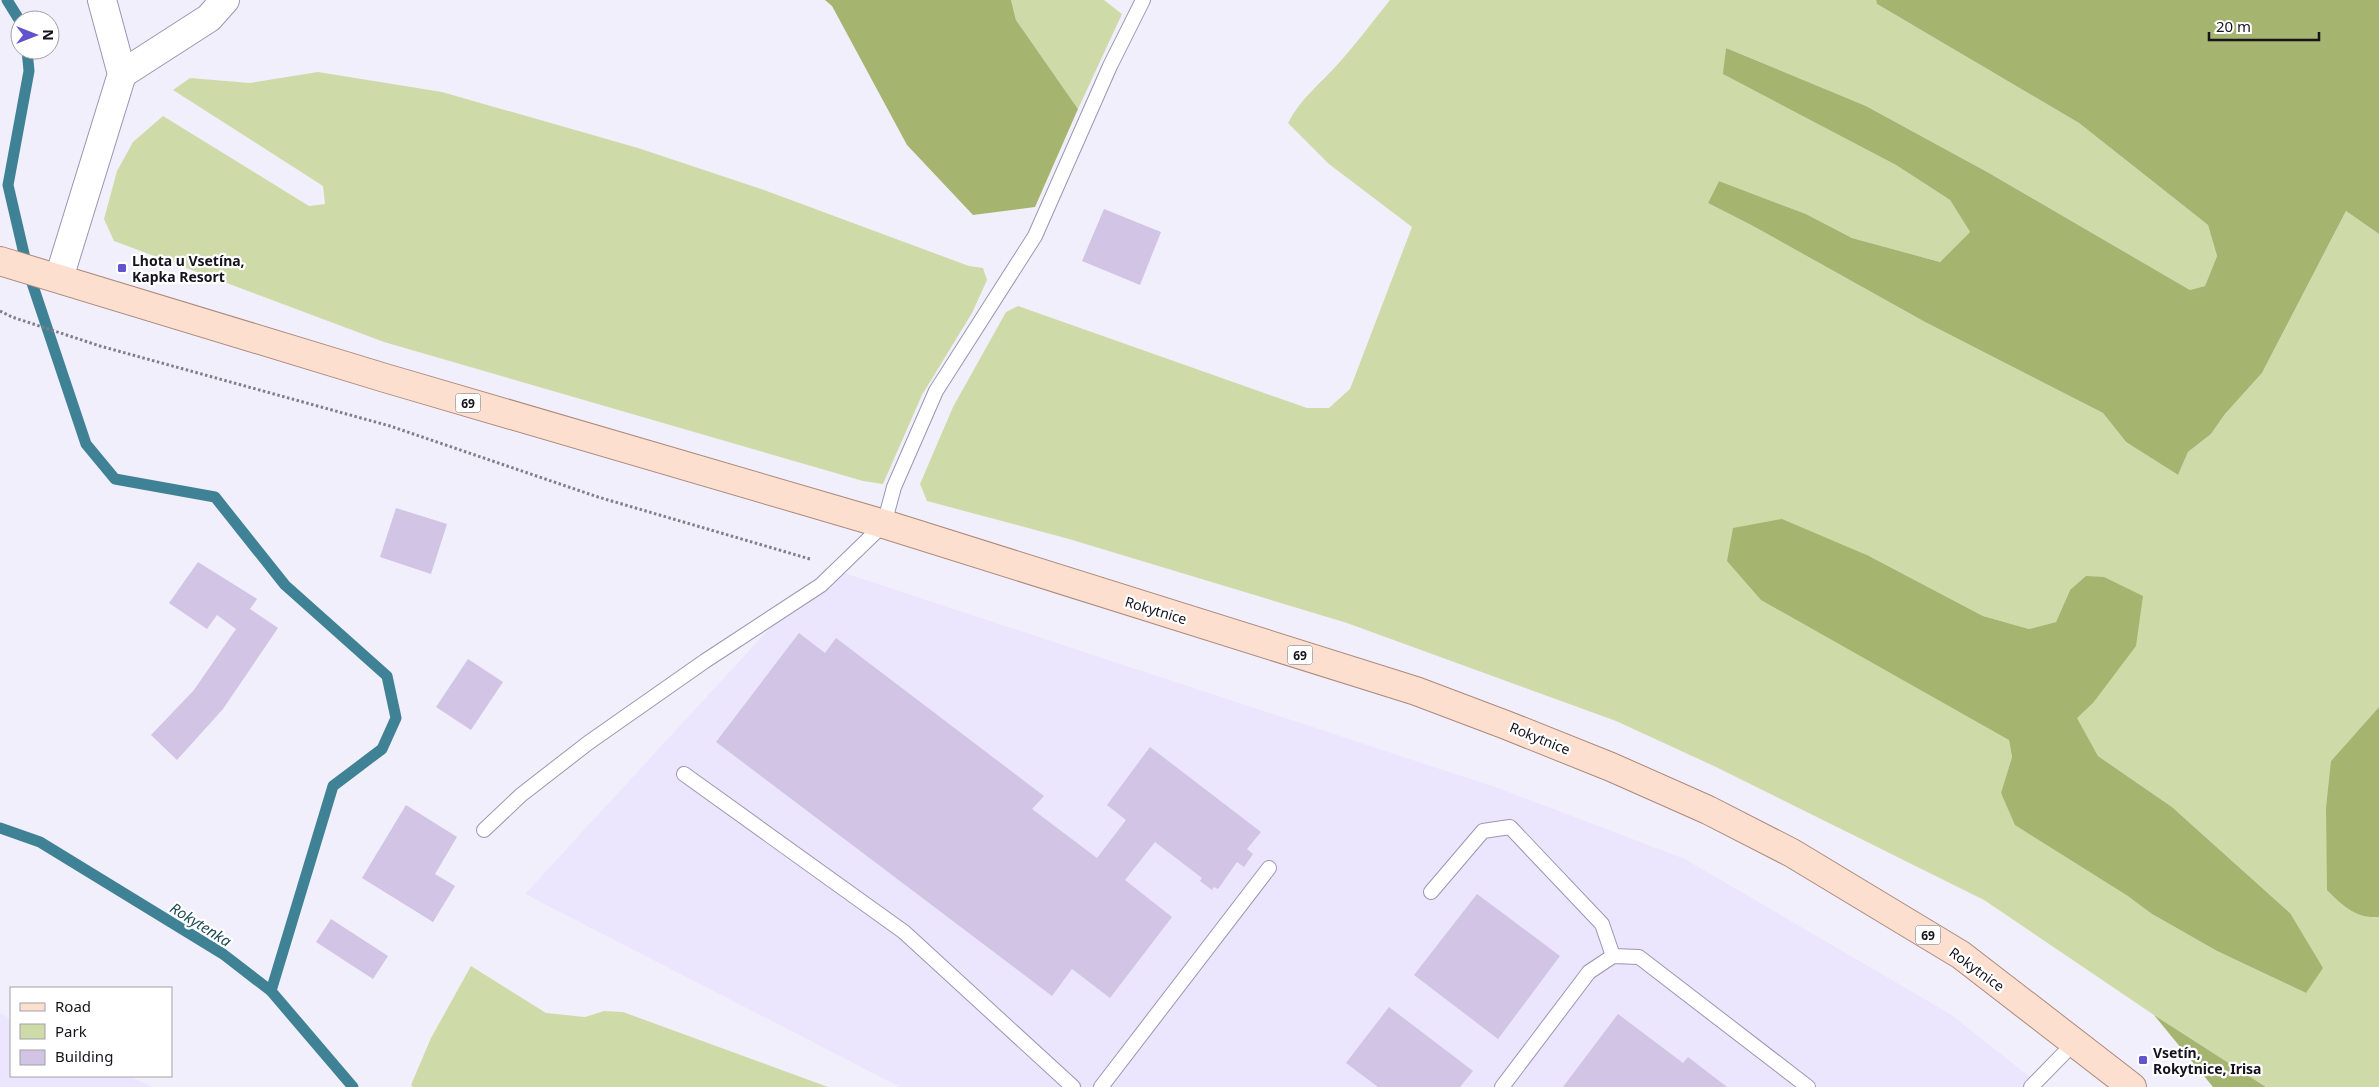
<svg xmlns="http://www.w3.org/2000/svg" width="2379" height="1087" font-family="'Noto Sans',sans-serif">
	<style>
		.built { fill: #ebe6fe }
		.green { fill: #cedba9; fill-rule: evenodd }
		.forest { fill: #a5b56f }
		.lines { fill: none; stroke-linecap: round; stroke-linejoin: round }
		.stream { stroke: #408295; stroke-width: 11 }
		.building { fill: #d1c4e4 }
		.service-casing { stroke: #9c95b4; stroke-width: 16 }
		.minor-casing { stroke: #9c95b4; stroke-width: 30 }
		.primary-casing { stroke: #ac897c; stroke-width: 30 }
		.path { stroke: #817e8a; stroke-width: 3; stroke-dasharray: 2.5 2.5; stroke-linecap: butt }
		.service { stroke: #fff; stroke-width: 14 }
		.minor { stroke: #fff; stroke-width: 28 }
		.primary { stroke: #fddfcf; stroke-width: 28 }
		.poi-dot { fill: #6053cb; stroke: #fff; stroke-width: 2 }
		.labels { text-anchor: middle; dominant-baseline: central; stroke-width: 4.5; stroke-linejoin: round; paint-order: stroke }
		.shield { fill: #fff; stroke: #5c5a62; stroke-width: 1 }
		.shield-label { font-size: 12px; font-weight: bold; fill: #16131e }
		.poi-label { font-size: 14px; font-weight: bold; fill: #16131e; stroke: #fff; text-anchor: start }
		.street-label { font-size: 14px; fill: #16131e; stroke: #fff }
		.water-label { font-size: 15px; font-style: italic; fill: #1f4a54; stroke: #fff }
	</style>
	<rect width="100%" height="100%" fill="#f2effc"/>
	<g class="built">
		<polygon points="826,567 1498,788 1685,859 1950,1014 2043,1087 900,1087 525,894"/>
		<polygon points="0,1013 11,1019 11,1076 129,1076 153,1087 0,1087"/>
	</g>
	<g class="green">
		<polygon points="1011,0 1104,0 1122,14 1078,109 1016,20"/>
		<path d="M 1390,0 L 1876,0 L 1877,4 L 2079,123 L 2208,225 L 2217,256 L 2205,286 L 2190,290 L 1989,173 L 1866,106 L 1726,48 L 1724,74 L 1896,165 L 1950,200 L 1970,232 L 1940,262 L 1852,238 L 1806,214 L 1719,181 L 1708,203 L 1753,226 L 1925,322 L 2103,413 L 2126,442 L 2178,475 L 2188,452 L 2211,434 L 2225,414 L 2262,373 L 2346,211 L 2379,234 L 2379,707 L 2331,761 L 2373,918 L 2379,917 L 2379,1087 L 2266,1087 L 2154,1015 L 1984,900 L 1716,767 L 1616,721 L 1347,623 L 1069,539 L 927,501 L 920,484 L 953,407 L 1006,312 L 1018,306 L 1307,408 L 1329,408 L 1350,389 L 1412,227 L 1329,164 L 1288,123 C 1301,98 1320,84 1338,64 C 1356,44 1373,21 1390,0 ZM 1869,556 L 1983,616 L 2029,629 L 2056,622 L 2070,590 L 2093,703 L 2076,717 L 2098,756 L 2172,807 L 2290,913 L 2306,993 L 2217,951 L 2152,914 L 2001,794 L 2012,757 L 2009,740 Z"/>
		<polygon points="318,72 442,92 638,148 764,190 969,266 983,268 987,280 972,313 922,395 883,484 863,481 384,342 114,241 104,219 117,171 133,142 163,116 309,206 325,204 323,186 173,90 190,78 250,83"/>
		<polygon points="471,966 546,1013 585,1017 604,1011 623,1012 828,1087 413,1087 411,1085 431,1038"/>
	</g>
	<g class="forest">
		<polygon points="825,0 1011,0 1016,20 1078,109 1035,207 973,215 907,145 832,6"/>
		<polygon points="1876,0 2379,0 2379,234 2346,211 2262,373 2225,414 2211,434 2188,452 2178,475 2126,442 2103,413 1925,322 1753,226 1708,203 1719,181 1806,214 1852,238 1940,262 1970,232 1950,200 1896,165 1723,74 1726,48 1866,106 1989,173 2190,290 2205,286 2217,256 2208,225 2079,123 1877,4"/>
		<polygon points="1782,519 1869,556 1983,616 2029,629 2056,622 2070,590 2086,576 2104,577 2143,596 2136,646 2093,703 2077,718 2098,756 2172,807 2290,913 2323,968 2306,993 2217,951 2152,914 2128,896 2015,825 2001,793 2012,757 2009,740 1761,600 1727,561 1733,528"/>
		<path d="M 2379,707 L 2379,917 C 2356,919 2342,905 2327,890 L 2326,808 L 2331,761 Z"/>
		<polygon points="2154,1015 2266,1087 2213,1087"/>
	</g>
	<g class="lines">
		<g class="stream">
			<polyline points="7,0 20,21"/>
			<polyline points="27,50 29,71 8,185 28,271 86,444 115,479 215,497 285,585 387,676 396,718 382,749 333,786 271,991"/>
			<polyline points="0,828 40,842 223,954 271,991 353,1087"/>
		</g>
	</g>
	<g class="building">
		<polygon points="1104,209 1161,232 1140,285 1082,261"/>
		<polygon points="396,508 447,524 431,574 380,557"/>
		<polygon points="198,562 257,599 250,609 278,628 223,709 177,760 151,735 194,690 236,629 217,615 207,629 169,603"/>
		<polygon points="799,633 825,653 836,638 1044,796 1032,809 1097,858 1126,820 1107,805 1150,747 1261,832 1247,849 1253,854 1244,867 1237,862 1218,889 1214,887 1212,890 1200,881 1202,878 1155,842 1125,880 1172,917 1110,998 1072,969 1052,996 716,742"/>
		<polygon points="468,659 503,682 471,730 436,707"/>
		<polygon points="406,805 457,837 435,874 455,886 433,922 362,878"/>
		<polygon points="1477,894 1560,956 1498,1039 1414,975"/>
		<polygon points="331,919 388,956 373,979 316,942"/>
		<polygon points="1389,1007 1473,1071 1460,1087 1378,1087 1346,1063"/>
		<polygon points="1618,1014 1683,1063 1688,1057 1727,1087 1563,1087"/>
	</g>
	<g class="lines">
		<defs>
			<g id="service">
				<polyline points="684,774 904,932 1073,1087"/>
				<polyline points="484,830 521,795 588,743 705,661 821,585 884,524 894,487 936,391 1035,236 1110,66 1143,0"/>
				<polyline points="1431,892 1483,831 1510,827 1602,924 1613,956"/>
				<polyline points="1101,1087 1269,868"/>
				<polyline points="1502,1087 1589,972 1613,956 1639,957 1808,1087"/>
				<polyline points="2031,1087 2074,1043"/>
			</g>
			<g id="minor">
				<polyline points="122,74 209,18 225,0"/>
				<polyline points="59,278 122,74 102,0"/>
			</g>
			<polyline id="primary" points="0,261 385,378 884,524 1416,691 1506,725 1611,767 1708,810 1792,853 1961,955 2132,1087"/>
		</defs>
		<use href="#service" class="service-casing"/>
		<use href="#minor" class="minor-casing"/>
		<use href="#primary" class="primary-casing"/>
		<polyline class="path" points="0,311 12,317 100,346 390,426 598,497 810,559"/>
		<use href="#service" class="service"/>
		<use href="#minor" class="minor"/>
		<use href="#primary" class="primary"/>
	</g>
	<g class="poi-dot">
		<rect x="117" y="263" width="10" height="10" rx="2.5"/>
		<rect x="2138" y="1055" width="10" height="10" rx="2.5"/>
	</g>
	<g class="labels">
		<g class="shield">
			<rect x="455.5" y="393.5" width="25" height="19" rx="4"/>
			<rect x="1287.5" y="645.5" width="25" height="19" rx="4"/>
			<rect x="1915.5" y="925.5" width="25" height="19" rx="4"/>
		</g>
		<g class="shield-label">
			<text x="468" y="403">69</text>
			<text x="1300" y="655">69</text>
			<text x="1928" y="935">69</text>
		</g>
		<g class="poi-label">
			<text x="132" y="260">Lhota u Vsetína,<tspan x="132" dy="16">Kapka Resort</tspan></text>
			<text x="2153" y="1052">Vsetín,<tspan x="2153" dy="16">Rokytnice, Irisa</tspan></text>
		</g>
		<g class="street-label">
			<text transform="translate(1156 610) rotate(17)">Rokytnice</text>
			<text transform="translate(1540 738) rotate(22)">Rokytnice</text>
			<text transform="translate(1977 969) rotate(36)">Rokytnice</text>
		</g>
		<g class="water-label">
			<text transform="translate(201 924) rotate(32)">Rokytenka</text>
		</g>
	</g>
	<rect x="10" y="987" width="162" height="90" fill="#ffffff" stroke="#a2a1a5"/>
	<rect x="20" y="1003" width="25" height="8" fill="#fddfcf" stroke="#a2a1a5"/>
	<text x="55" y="1012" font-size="15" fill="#16131e">Road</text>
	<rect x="20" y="1024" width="25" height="15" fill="#cedba9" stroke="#a2a1a5"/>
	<text x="55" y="1037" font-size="15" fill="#16131e">Park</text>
	<rect x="20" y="1050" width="25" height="15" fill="#d1c4e4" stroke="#a2a1a5"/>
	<text x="55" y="1062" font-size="15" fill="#16131e">Building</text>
	<g transform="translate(35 35) rotate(90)"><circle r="24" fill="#ffffff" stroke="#a2a1a5"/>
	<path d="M0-4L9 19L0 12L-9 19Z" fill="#6053cb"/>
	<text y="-8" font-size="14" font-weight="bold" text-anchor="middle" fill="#16131e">N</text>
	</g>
	<path d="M2209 32v8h110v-8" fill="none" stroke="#16131e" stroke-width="2.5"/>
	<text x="2216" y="32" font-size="15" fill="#16131e" stroke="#ffffff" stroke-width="4" paint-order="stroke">20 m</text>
</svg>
